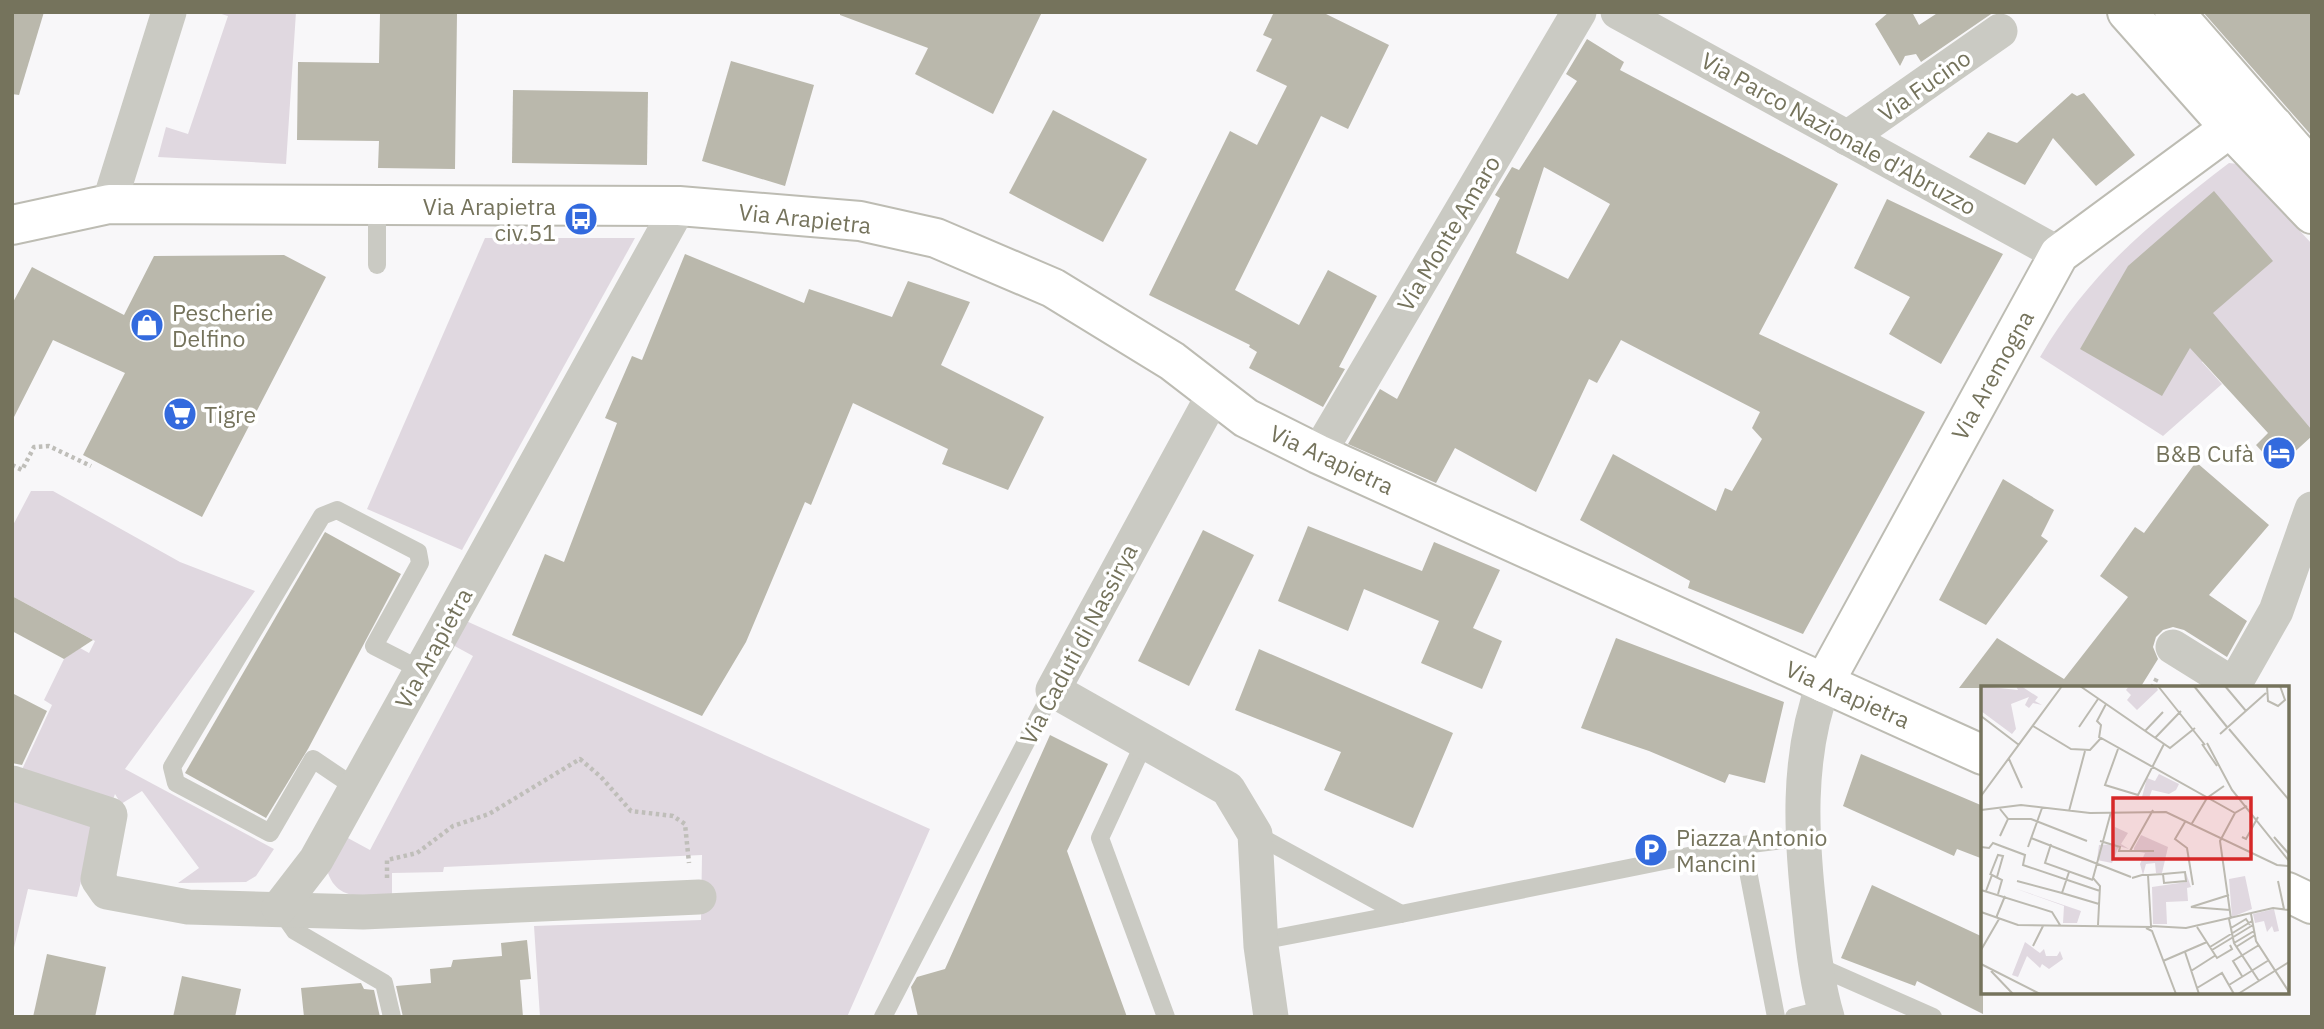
<svg xmlns="http://www.w3.org/2000/svg" width="2324" height="1029" font-family="'IBM Plex Sans',sans-serif">
	<style>
		.green { fill: #e0d8e0 }
		.building { fill: #bab8ac; fill-rule: evenodd }
		.lines { fill: none; stroke-linecap: round; stroke-linejoin: round }
		.secondary-casing { stroke: #bdbcb3; stroke-width: 42 }
		.path { stroke: #bfbeb9; stroke-width: 4.5; stroke-dasharray: 3.5 3.5; stroke-linecap: butt }
		.lane { stroke: #cacac3; stroke-width: 18 }
		.street { stroke: #cacac3; stroke-width: 35 }
		.secondary { stroke: #fff; stroke-width: 38 }
		.labels { text-anchor: middle; dominant-baseline: central; stroke-width: 7; stroke-linejoin: round; paint-order: stroke }
		.street-label { font-size: 23px; fill: #75735c; stroke: #fff }
		.poi-label { font-size: 23px; fill: #75735c; stroke: #fff; text-anchor: start }
		.inset-road { fill: none; stroke: #bcbab1; stroke-width: 2 }
		.view { fill: #d62828; fill-opacity: 0.15; stroke: #d62828; stroke-width: 3.5 }
		.inset-edge { fill: none; stroke: #75735c; stroke-width: 3.5 }
	</style>
	<rect width="100%" height="100%" fill="#f8f7f9"/>
	<g class="green">
		<polygon points="215,12 296,12 286,164 158,157 166,127 188,134 228,16"/>
		<path d="M 2229,163 L 2238,164 L 2312,244 L 2312,430 L 2233,338 L 2202,362 L 2222,384 L 2163,436 L 2040,357 C 2091,270 2151,223 2229,163 Z"/>
		<polygon points="485,238 635,238 462,550 367,509"/>
		<polygon points="31,491 53,491 180,562 255,591 125,769 274,849 256,876 246,882 178,883 199,868 142,791 121,804 115,794 110,808 19,776 52,705 44,700 64,659 80,648 89,653 95,641 12,596 12,527"/>
		<path d="M 464,620 L 930,829 L 847,1017 L 540,1017 L 534,926 L 701,920 L 702,855 L 444,867 L 443,872 L 392,873 L 392,895 C 366,896 338,902 328,873 L 346,837 L 370,850 L 473,656 L 451,644 Z"/>
		<polygon points="12,795 97,820 77,897 28,889 12,956"/>
	</g>
	<g class="building">
		<polygon points="12,12 44,12 19,95 12,94"/>
		<polygon points="840,12 1042,12 993,114 915,74 928,48 840,15"/>
		<polygon points="1274,12 1322,12 1389,45 1348,129 1321,116 1235,290 1299,325 1328,270 1377,296 1339,367 1345,369 1323,407 1249,368 1257,352 1249,347 1250,345 1149,295 1230,131 1257,145 1287,86 1256,71 1272,39 1263,35"/>
		<polygon points="1889,12 1912,12 1919,25 1939,12 1994,12 1921,62 1916,54 1905,56 1900,66 1875,24"/>
		<polygon points="2203,12 2312,12 2312,136 2276,95"/>
		<polygon points="380,13 457,14 455,169 378,168 379,141 297,140 298,62 379,63"/>
		<path d="M 1587,39 L 1624,62 L 1620,70 L 1838,184 L 1759,334 L 1925,412 L 1803,634 L 1688,588 L 1690,581 L 1580,520 L 1613,454 L 1716,511 L 1725,488 L 1732,491 L 1762,439 L 1752,428 L 1760,412 L 1621,340 L 1597,383 L 1589,379 L 1536,492 L 1455,448 L 1436,483 L 1348,444 L 1380,389 L 1397,399 L 1500,198 L 1495,195 L 1512,167 L 1519,170 L 1577,81 L 1566,74 ZM 1544,167 L 1610,204 L 1568,279 L 1516,253 Z"/>
		<polygon points="731,61 814,85 785,186 702,161"/>
		<polygon points="513,90 648,92 647,165 512,163"/>
		<polygon points="2072,93 2077,96 2084,93 2135,155 2096,186 2053,138 2025,185 1969,157 1988,132 2017,143"/>
		<polygon points="1053,110 1147,159 1103,242 1009,193"/>
		<polygon points="2214,191 2273,261 2213,313 2312,430 2312,436 2277,468 2256,445 2268,433 2190,348 2162,396 2080,349 2128,266"/>
		<polygon points="1887,199 2003,254 1941,364 1889,334 1910,297 1854,268"/>
		<polygon points="685,254 804,303 809,289 892,317 908,281 970,302 941,365 1044,417 1008,490 942,464 948,449 853,403 811,505 805,502 746,642 702,716 512,635 545,554 564,562 617,423 605,418 632,356 642,360"/>
		<polygon points="284,255 326,277 202,517 83,455 125,373 53,340 12,421 12,304 32,267 124,315 154,256"/>
		<polygon points="2196,462 2269,525 2209,595 2247,621 2227,657 2184,630 2173,627 2163,630 2156,637 2153,647 2158,659 2140,688 1959,688 1997,638 2064,679 2128,597 2100,576 2135,527 2144,533"/>
		<polygon points="2003,479 2054,510 2041,536 2048,541 1986,625 1939,600"/>
		<polygon points="1308,526 1422,571 1434,542 1500,570 1473,628 1502,641 1482,689 1421,663 1439,621 1364,589 1348,631 1278,601"/>
		<polygon points="1203,530 1254,555 1189,686 1138,661"/>
		<polygon points="325,532 401,574 308,749 266,818 185,773"/>
		<polygon points="12,596 93,640 64,659 12,631"/>
		<polygon points="1616,638 1784,702 1765,783 1729,774 1725,783 1649,751 1581,728"/>
		<polygon points="1259,649 1453,733 1413,828 1324,790 1341,752 1235,710"/>
		<polygon points="12,693 47,711 22,765 12,763"/>
		<polygon points="1050,735 1108,764 1067,851 1127,1017 918,1017 911,987 917,977 945,969"/>
		<polygon points="1861,754 1983,806 1983,859 1957,849 1954,856 1843,806"/>
		<polygon points="1872,885 1983,937 1983,1014 1917,981 1915,986 1841,958"/>
		<polygon points="527,940 531,979 520,980 523,1017 403,1017 396,986 431,983 430,969 451,967 453,960 502,956 501,943"/>
		<polygon points="47,954 106,967 95,1017 33,1017"/>
		<polygon points="182,976 241,989 235,1017 173,1017"/>
		<polygon points="361,983 364,989 374,990 380,1017 304,1017 301,988"/>
	</g>
	<g class="lines">
		<defs>
			<g id="secondary">
				<polyline points="2127,12 2230,128 2312,214"/>
				<polyline points="2174,12 2312,170"/>
				<polyline points="12,225 109,204 679,206 860,221 936,238 1053,288 1172,361 1246,418 1318,454 1983,755"/>
				<polyline points="1824,683 2059,254 2230,128 2247,123 2274,126"/>
				<polyline points="2287,892 2312,904"/>
			</g>
		</defs>
		<use href="#secondary" class="secondary-casing"/>
		<g class="path">
			<polyline points="12,465 22,470 34,447 49,446 91,466"/>
			<polyline points="2152,688 2158,676"/>
			<polyline points="387,878 387,860 417,853 453,826 489,814 580,759 601,777 631,811 673,816 685,824 689,863"/>
		</g>
		<g class="lane">
			<polyline points="377,205 377,265"/>
			<polyline points="1145,741 1100,838 1166,1017"/>
			<polyline points="356,788 313,759 270,833 176,783 172,767 322,516 337,510 418,552 420,563 374,646 421,670"/>
			<polyline points="1255,834 1401,914 1743,845 1801,838"/>
			<polyline points="1743,845 1776,1017"/>
			<polyline points="279,908 295,931 384,983 392,1017"/>
			<polyline points="1260,941 1401,914"/>
			<polyline points="1815,965 1933,1017"/>
			<polyline points="883,1017 1053,690"/>
			<polyline points="1794,1017 1825,1009"/>
		</g>
		<g class="street">
			<polyline points="1618,12 2059,254"/>
			<polyline points="1847,138 2000,31"/>
			<polyline points="109,204 169,12"/>
			<polyline points="1214,394 1053,690 1228,789 1255,834 1261,946 1271,1017"/>
			<polyline points="1318,454 1579,12"/>
			<polyline points="2173,647 2234,685 2276,611 2312,509"/>
			<path d="M 1824,683 C 1796,758 1801,838 1810,916 C 1813,950 1817,984 1827,1017"/>
			<polyline points="12,783 110,815 98,879 107,892 188,907 363,912 699,897"/>
			<polyline points="279,908 316,860 679,206"/>
		</g>
		<use href="#secondary" class="secondary"/>
	</g>
	<defs>
		<symbol id="bus-disc" viewBox="-11 -11 22 22"><circle r="9.5" fill="#336ade" stroke="#fff"/><path d="M-5-6H5V4H4V6H2V4H-2V6H-4V4H-5ZM-3.5-4V0h7V-4ZM-3.5 1.2v1.5H-2V1.2ZM2 1.2v1.5H3.5V1.2Z" fill="#fff"/></symbol>
		<symbol id="shop-disc" viewBox="-11 -11 22 22"><circle r="9.5" fill="#336ade" stroke="#fff"/><path d="M-5-2.5h2.3a2.7 3.5 0 0 1 5.4 0H5L5.5 6h-11ZM-1.5-2.5h3a1.5 2.3 0 0 0-3 0Z" fill="#fff"/></symbol>
		<symbol id="supermarket-disc" viewBox="-11 -11 22 22"><circle r="9.5" fill="#336ade" stroke="#fff"/><path d="M-6-5.5h2.5l.6 2H6L4.5 2H-2.5L-4.4-4H-6ZM-1.5 3.2a1.3 1.3 0 1 0 .1 0ZM3 3.2a1.3 1.3 0 1 0 .1 0Z" fill="#fff"/></symbol>
		<symbol id="hotel-disc" viewBox="-11 -11 22 22"><circle r="9.5" fill="#336ade" stroke="#fff"/><path d="M-6-4.5h1.5V1H6V5H4.5V3h-9V5H-6ZM-4 0a1.8 1.8 0 1 1 3.6 0ZM.5 0V-2.5h3Q6-2.5 6 0Z" fill="#fff"/></symbol>
		<symbol id="parking-disc" viewBox="-11 -11 22 22"><circle r="9.5" fill="#336ade" stroke="#fff"/><path d="M-3.5-5.5H1a3.5 3.5 0 0 1 0 7H-1V5.5H-3.5ZM-1-3.4V-.6H.8a1.4 1.4 0 0 0 0-2.8Z" fill="#fff"/></symbol>
	</defs>
	<g fill-rule="evenodd">
		<use href="#bus-disc" x="562" y="200" width="38" height="38"/>
		<use href="#shop-disc" x="128" y="306" width="38" height="38"/>
		<use href="#supermarket-disc" x="161" y="395" width="38" height="38"/>
		<use href="#hotel-disc" x="2260" y="434" width="38" height="38"/>
		<use href="#parking-disc" x="1632" y="831" width="38" height="38"/>
	</g>
	<g class="labels">
		<g class="street-label">
			<text transform="translate(1924 85) rotate(-35)">Via Fucino</text>
			<text transform="translate(1839 133) rotate(29)">Via Parco Nazionale d'Abruzzo</text>
			<text transform="translate(805 218) rotate(6)">Via Arapietra</text>
			<text transform="translate(1448 233) rotate(-59)">Via Monte Amaro</text>
			<text transform="translate(1992 375) rotate(-61)">Via Aremogna</text>
			<text transform="translate(1332 459) rotate(25)">Via Arapietra</text>
			<text transform="translate(1078 644) rotate(-62)">Via Caduti di Nassirya</text>
			<text transform="translate(433 648) rotate(-61)">Via Arapietra</text>
			<text transform="translate(1848 694) rotate(24)">Via Arapietra</text>
		</g>
		<g class="poi-label">
			<text x="556" y="206" text-anchor="end">Via Arapietra<tspan x="556" dy="26">civ.51</tspan></text>
			<text x="172" y="312">Pescherie<tspan x="172" dy="26">Delfino</tspan></text>
			<text x="204" y="414">Tigre</text>
			<text x="2254" y="453" text-anchor="end">B&amp;B Cufà</text>
			<text x="1676" y="837">Piazza Antonio<tspan x="1676" dy="26">Mancini</tspan></text>
		</g>
	</g>
	<g transform="translate(1981 686)">
		<rect width="308" height="308" fill="#f8f7f9"/>
		<path d="M 0,0 L 37,4 L 35,0 L 40,0 L 57,11 L 54,15 L 61,19 L 52,17 L 48,22 L 44,19 L 48,11 L 30,18 L 35,43 L 31,48 L 0,25 ZM 148,0 L 175,0 L 177,4 L 156,24 L 146,14 L 150,9 L 145,4 ZM 178,88 L 198,98 L 195,104 L 188,108 L 171,104 L 168,112 L 161,111 L 166,92 L 174,95 ZM 134,141 L 147,147 L 140,158 L 148,163 L 138,160 L 131,177 L 116,174 L 118,159 L 133,158 ZM 160,149 L 187,161 L 181,187 L 175,187 L 174,177 L 165,178 L 162,189 L 159,178 L 164,167 L 153,165 L 153,162 ZM 205,187 L 210,201 L 206,202 L 207,215 L 185,216 L 186,238 L 172,238 L 171,201 L 205,196 ZM 264,190 L 271,223 L 251,231 L 248,193 ZM 33,202 L 100,225 L 96,237 L 82,237 L 83,220 ZM 293,223 L 298,245 L 293,246 L 291,240 L 286,246 L 283,235 L 274,237 L 272,228 ZM 44,256 L 59,267 L 63,263 L 65,270 L 76,270 L 79,265 L 82,273 L 68,283 L 61,278 L 59,282 L 46,270 L 37,291 L 31,289 Z" fill="#e0d8e0"/>
		<path class="inset-road" d="M 99,0 L 189,62 L 214,42M 177,0 L 224,59M 213,0 L 246,41M 244,0 L 265,25M 286,0 L 287,15 L 297,20 L 304,14 L 299,0M 0,30 L 38,59M 52,40 L 90,63 L 109,64 L 120,52 L 254,127M 98,41 L 117,13M 248,43 L 308,114M 164,45 L 182,26M 239,48 L 285,7M 118,52 L 120,39 L 116,35 L 125,18M 174,52 L 200,25M 226,57 L 251,104 L 308,175M 221,58 L 236,80M 137,63 L 124,99 L 157,109 L 183,58M 28,73 L 41,102M 0,110 L 81,0M 19,123 L 27,133 L 19,150M 0,124 L 40,119 L 109,127 L 185,126 L 296,179 L 308,180M 88,125 L 104,65M 27,133 L 50,133 L 106,155M 204,136 L 194,153 L 206,162 L 212,199M 210,139 L 226,112 L 243,100M 261,151 L 265,153 L 277,131M 293,151 L 308,168M 50,152 L 150,191M 119,155 L 139,161 L 138,165 L 173,165M 70,158 L 64,177 L 112,194M 0,161 L 8,162 L 12,157 L 44,169 L 42,179 L 119,205M 47,161 L 61,122M 149,165 L 172,124M 88,186 L 81,207 L 118,218M 9,189 L 17,169 L 22,170 L 16,191M 167,189 L 170,240M 151,192 L 161,189 L 167,189 L 182,188 L 204,186 L 205,195 L 183,197 L 182,188M 36,195 L 81,207M 297,195 L 303,223M 0,204 L 71,226 L 79,239M 5,205 L 11,189 L 21,194 L 17,208M 248,209 L 210,221 L 249,224M 0,226 L 37,239 L 171,241M 270,228 L 275,255 L 308,306M 15,232 L 24,210M 248,233 L 253,257 L 278,295M 250,233 L 239,155 L 254,127 L 266,120M 117,239 L 119,200 L 112,192 L 130,126M 170,240 L 205,242 L 292,222 L 308,224M 216,241 L 236,272 L 251,263 L 249,259M 165,242 L 171,245 L 195,308M 250,242 L 265,233 L 269,239M 253,257 L 273,245M 52,260 L 62,240M 229,261 L 271,235M 255,261 L 274,249M 0,264 L 18,233M 231,264 L 272,239M 204,266 L 218,308M 182,275 L 226,256M 0,278 L 59,308M 10,285 L 32,308M 210,285 L 235,269M 261,290 L 252,275 L 278,259M 248,299 L 288,274M 216,302 L 241,287 L 253,308M 257,308 L 308,276"/>
		<path class="view" d="M 132,112 L 270,112 L 270,173 L 132,173 Z"/>
		<rect width="308" height="308" class="inset-edge"/>
	</g>
	<rect width="2324" height="1029" fill="none" stroke="#75735c" stroke-width="28"/>
</svg>
